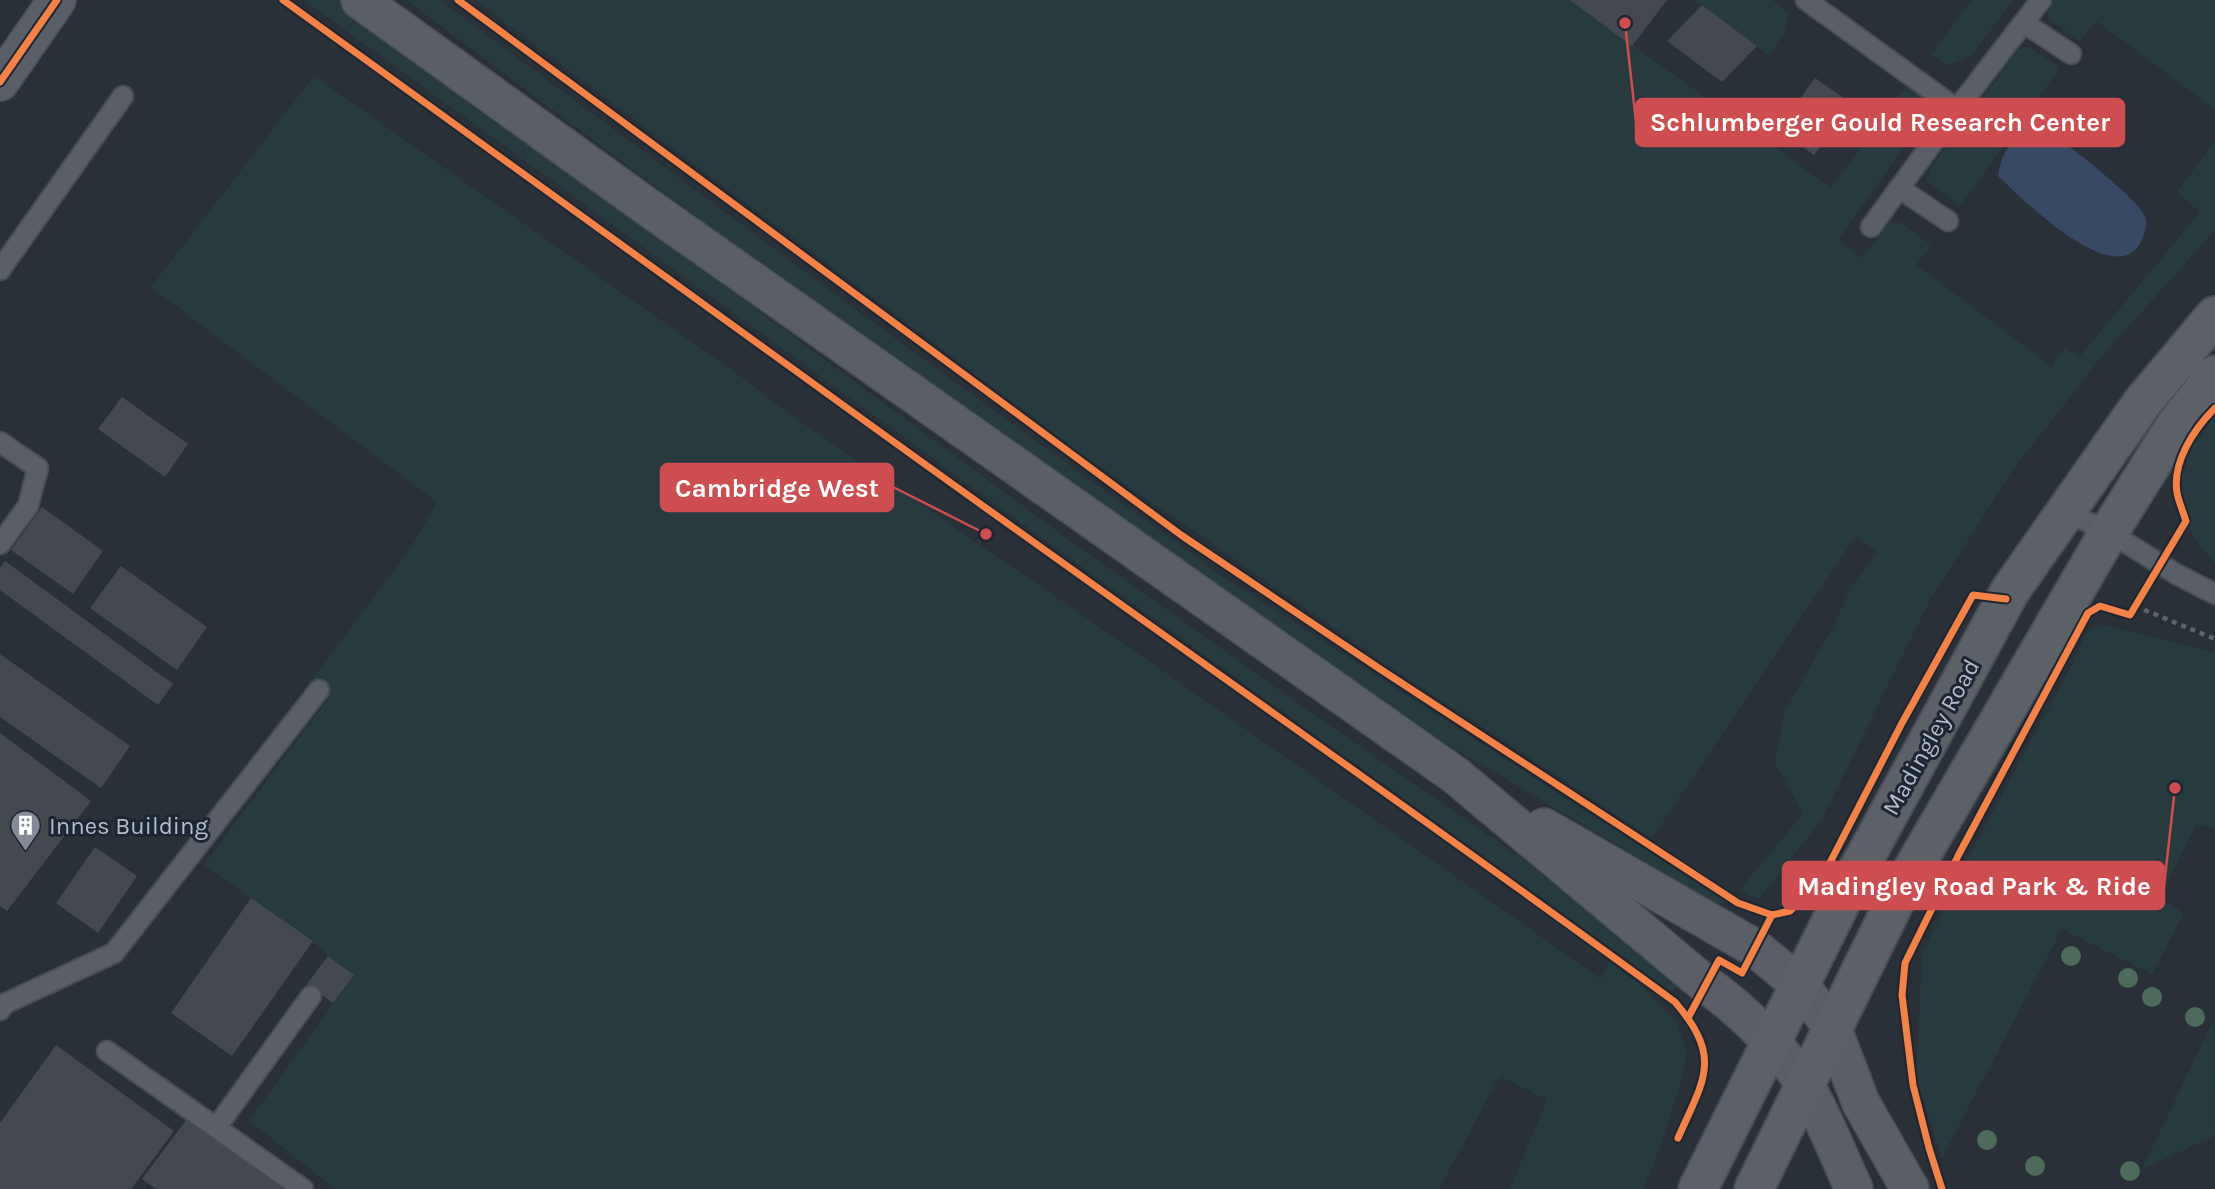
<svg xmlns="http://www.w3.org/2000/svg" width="2215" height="1189" font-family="Karla,sans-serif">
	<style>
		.green { fill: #273a3e }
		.water { fill: #384963 }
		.building { fill: #444950 }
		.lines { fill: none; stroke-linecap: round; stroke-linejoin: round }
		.service-casing { stroke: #484c53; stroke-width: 23 }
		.minor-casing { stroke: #484c53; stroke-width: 40 }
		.primary-casing { stroke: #484c55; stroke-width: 42 }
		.path { stroke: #5d636a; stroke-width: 4.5; stroke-dasharray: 5 5; stroke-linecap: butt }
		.service { stroke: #5a5e66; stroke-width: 19 }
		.minor { stroke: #5a5e66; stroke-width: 37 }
		.primary { stroke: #5c6168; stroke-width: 38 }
		.cycleway-casing { stroke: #1d2633; stroke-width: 11 }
		.cycleway { stroke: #f48246; stroke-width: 7 }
		.tree { fill: #4e6a5a }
		.labels { text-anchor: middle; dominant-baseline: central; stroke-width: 6; stroke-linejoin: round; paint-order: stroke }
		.street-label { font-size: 24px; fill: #b4bcc9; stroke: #1d2633 }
		.poi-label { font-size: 24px; fill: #b4bcc9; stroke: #1d2633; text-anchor: start }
		.leader { fill: none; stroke: #ce4d50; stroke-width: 2.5 }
		.callout-dot { fill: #ce4d50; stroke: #1d2633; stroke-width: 2.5 }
		.callout { fill: #ce4d50; stroke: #ce4d50; stroke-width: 2.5 }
		.callout-label { font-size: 26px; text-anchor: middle; font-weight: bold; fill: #fff }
	</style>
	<rect width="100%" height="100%" fill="#2a3038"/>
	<g class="green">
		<polygon points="304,0 339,0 1065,537 1302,706 1524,860 1681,985 1671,991 1005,511"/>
		<polygon points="406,0 440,0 881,328 1218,573 1723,900 1720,906 1432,735 1144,552"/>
		<polygon points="475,0 1570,0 1831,188 1906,86 1925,101 1925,117 1838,240 1862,258 1889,223 1899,222 1931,245 1916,265 2051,366 2065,347 2079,357 2200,212 2177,192 2215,141 2215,230 2103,355 2014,468 1930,600 1821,821 1758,900 1740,889 1803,814 1775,763 1784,713 1835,623 1852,585 1878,552 1856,536 1652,838 1397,671 1093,462"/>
		<polygon points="1695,0 1772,0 1788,12 1785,31 1769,56"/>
		<polygon points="1972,0 2013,0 1972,55 1949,65 1931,55"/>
		<polygon points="2054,0 2215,0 2215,109 2096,21 2080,41 2048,18 2048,8"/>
		<polygon points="2028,46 2060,68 1960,206 1926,180 1930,169 2018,49"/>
		<polygon points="314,76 743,378 785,411 1136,652 1601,979 1609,962 1643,987 1677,1022 1687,1052 1683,1075 1661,1145 1644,1189 1510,1189 1547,1100 1500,1076 1439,1189 335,1189 249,1121 354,975 328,956 313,941 204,865 329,697 309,683 410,549 437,502 151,287"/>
		<path d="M 2215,408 L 2215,563 C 2166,513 2165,458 2215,408 Z"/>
		<polygon points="2098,624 2215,652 2215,828 2197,824 2159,898 2184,913 2152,974 2062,929 1942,1158 1916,1079 1922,955 1962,869 2072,664 2085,635"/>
		<polygon points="2214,1019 2215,1136 2142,1169"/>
	</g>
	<path class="water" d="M 2034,131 C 2041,133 2049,134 2055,137 C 2071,146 2143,203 2146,219 C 2147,229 2142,242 2136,249 C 2105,282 2020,197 1998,176 C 2002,151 2010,139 2034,131 Z"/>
	<g class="building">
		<polygon points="1570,0 1667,0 1632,46"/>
		<polygon points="1702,5 1757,46 1722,82 1667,41"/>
		<polygon points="1815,78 1851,103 1814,155 1778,129"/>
		<polygon points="122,397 188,444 165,477 98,429"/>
		<polygon points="42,507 103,551 73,594 11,550"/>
		<polygon points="5,561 173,684 158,705 0,590 0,568"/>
		<polygon points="121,566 207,627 177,670 90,608"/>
		<polygon points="0,654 130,746 101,788 0,717"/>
		<polygon points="0,733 91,801 7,911 0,906"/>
		<polygon points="95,847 137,876 98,933 56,903"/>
		<polygon points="251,898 313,941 232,1056 171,1013"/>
		<polygon points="328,956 354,975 333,1003 307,984"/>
		<polygon points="56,1045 174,1131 131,1189 0,1189 0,1123"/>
		<polygon points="187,1119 283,1189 156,1189 142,1179"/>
	</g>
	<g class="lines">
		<defs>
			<g id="service">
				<polyline points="1806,0 1957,109"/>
				<polyline points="2024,23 2071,54"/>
				<polyline points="1899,188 1948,221"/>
				<polyline points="1871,227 1957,109 2041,0"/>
				<polyline points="0,270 123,96"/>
				<polyline points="0,442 38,468 28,506 0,544"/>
				<polyline points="2064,511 2109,532 2176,574 2215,594"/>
				<polyline points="0,1010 4,1004 114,953 319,690"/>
				<polyline points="107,1051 303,1189"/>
				<polyline points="216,1128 311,996"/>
			</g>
			<g id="minor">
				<path d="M 360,0 L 649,208 L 1455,775 L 1705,984 C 1737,1005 1786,1053 1806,1087 C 1825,1119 1838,1155 1854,1189"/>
				<polyline points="0,82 57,0"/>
				<polyline points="1544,827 1755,948 1800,985 1832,1027 1861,1103 1910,1189"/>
			</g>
			<g id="primary">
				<polyline points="1698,1189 1846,892 2010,591 2142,403 2215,316"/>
				<polyline points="1754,1189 1899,893 2109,532 2175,426 2215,375"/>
			</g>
		</defs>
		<use href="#service" class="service-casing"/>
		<use href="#minor" class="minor-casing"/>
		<use href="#primary" class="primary-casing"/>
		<polyline class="path" points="2135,606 2215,639"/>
		<use href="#service" class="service"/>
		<use href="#minor" class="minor"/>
		<use href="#primary" class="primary"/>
		<defs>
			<g id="cycleway">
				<path d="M 283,0 C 482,142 678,287 876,429 C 1142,621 1411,809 1675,1002 C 1723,1058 1704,1079 1678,1138"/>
				<polyline points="458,0 1181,535 1380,669 1738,903 1772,915 1790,911 1821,880 1902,723 1973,595 2006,599"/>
				<polyline points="0,82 57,0"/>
				<polyline points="1688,1018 1719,960 1742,973 1772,915"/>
				<path d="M 1942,1189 L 1929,1148 L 1913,1085 L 1902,995 L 1905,963 L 1959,854 L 2088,613 L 2100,606 L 2130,615 L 2186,521 C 2183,512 2179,502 2177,493 C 2172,462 2194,429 2215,408"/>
			</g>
		</defs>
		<use href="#cycleway" class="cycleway-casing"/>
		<use href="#cycleway" class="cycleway"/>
	</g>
	<g class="tree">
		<circle cx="2071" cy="956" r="10"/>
		<circle cx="2128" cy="978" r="10"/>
		<circle cx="2152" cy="997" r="10"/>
		<circle cx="2195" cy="1017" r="10"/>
		<circle cx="1987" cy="1140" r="10"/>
		<circle cx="2035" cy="1166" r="10"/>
		<circle cx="2130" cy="1171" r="10"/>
	</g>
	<defs>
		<symbol id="building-pin" viewBox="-11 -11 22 30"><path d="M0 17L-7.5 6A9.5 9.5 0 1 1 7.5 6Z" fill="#848b96" stroke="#1d2633"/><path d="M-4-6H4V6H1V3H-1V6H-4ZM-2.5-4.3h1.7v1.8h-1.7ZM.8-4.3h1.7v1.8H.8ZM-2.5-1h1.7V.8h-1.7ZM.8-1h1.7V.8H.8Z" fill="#fff"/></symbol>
	</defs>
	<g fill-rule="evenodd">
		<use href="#building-pin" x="8" y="808" width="35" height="47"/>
	</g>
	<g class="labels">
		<g class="street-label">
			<text transform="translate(1931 737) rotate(-61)">Madingley Road</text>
		</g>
		<g class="poi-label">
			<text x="49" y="826">Innes Building</text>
		</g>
	</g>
	<path class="leader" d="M1625 23L1636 122M986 534L893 487M2175 788L2164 886"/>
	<g class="callout-dot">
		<circle cx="1625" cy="23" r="7"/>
		<circle cx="986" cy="534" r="7"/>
		<circle cx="2175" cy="788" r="7"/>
	</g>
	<g class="callout">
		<rect x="1636" y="99" width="488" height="47" rx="7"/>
		<rect x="661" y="464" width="232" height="47" rx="7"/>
		<rect x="1783" y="862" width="381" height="47" rx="7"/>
	</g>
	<g class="callout-label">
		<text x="1880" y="131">Schlumberger Gould Research Center</text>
		<text x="777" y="497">Cambridge West</text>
		<text x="1974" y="895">Madingley Road Park &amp; Ride</text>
	</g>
</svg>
